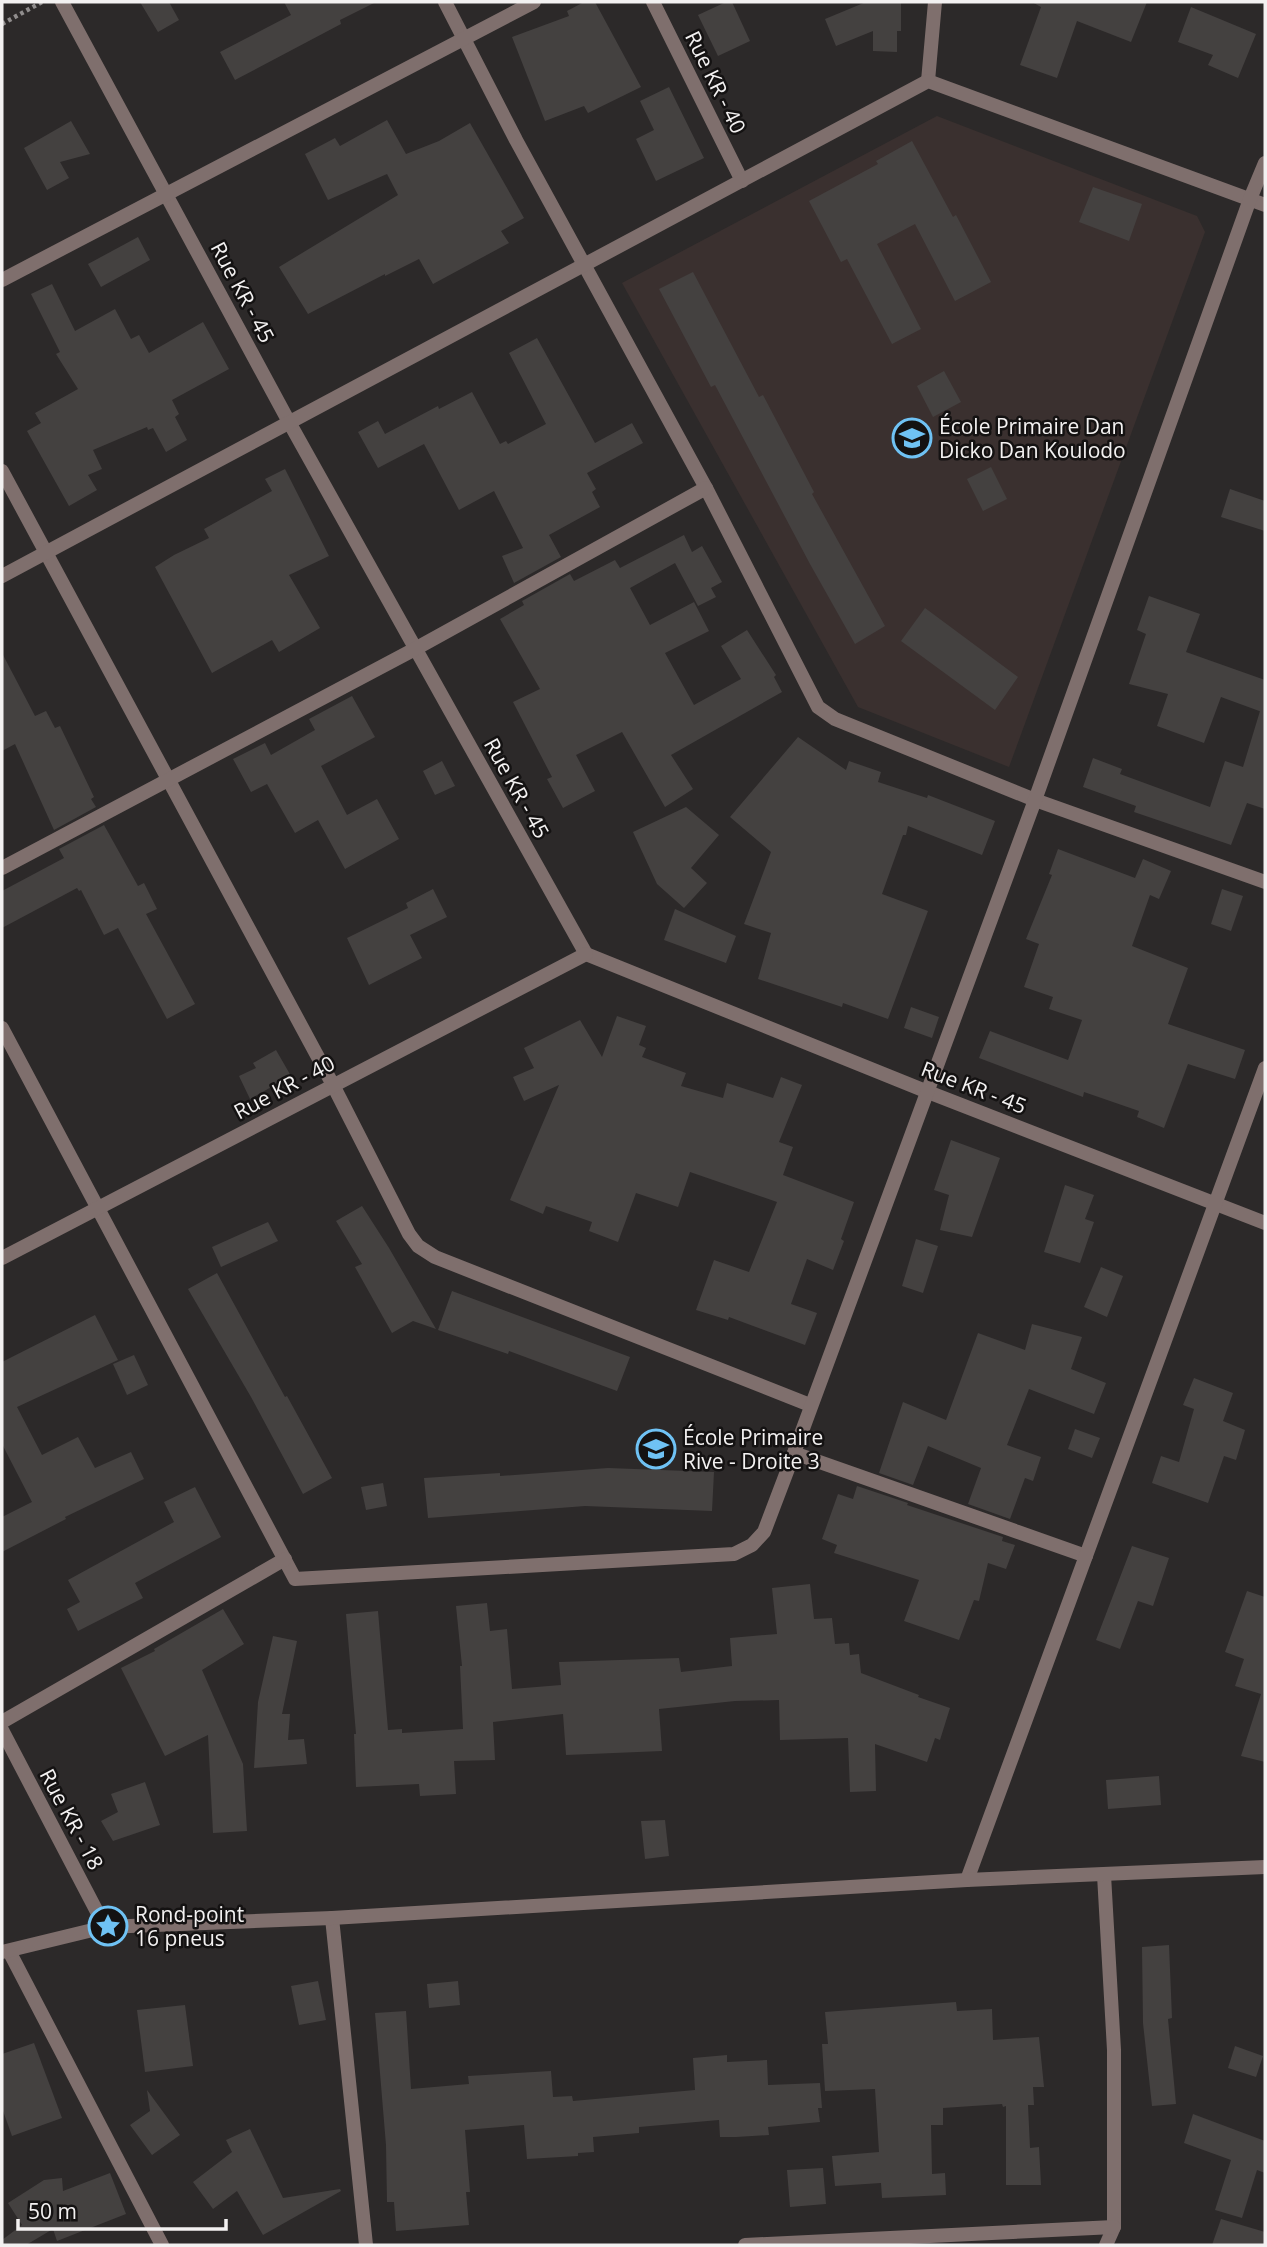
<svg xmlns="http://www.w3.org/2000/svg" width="1267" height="2247" font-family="'Open Sans',sans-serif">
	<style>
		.built { fill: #3a302f }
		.building { fill: #444140 }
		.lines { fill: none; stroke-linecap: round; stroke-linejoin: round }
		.path { stroke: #908d8d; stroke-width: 4.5; stroke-dasharray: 3.5 3.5; stroke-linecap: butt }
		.minor { stroke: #7f6f6d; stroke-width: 14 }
		.labels { text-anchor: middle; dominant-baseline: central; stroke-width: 5; stroke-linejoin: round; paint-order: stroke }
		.street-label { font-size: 21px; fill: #f3f1f1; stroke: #141212 }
		.poi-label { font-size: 21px; fill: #f3f1f1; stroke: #141212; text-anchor: start }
	</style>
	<rect width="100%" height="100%" fill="#2c2929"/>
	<polygon class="built" points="937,116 1197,216 1205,232 1009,767 858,707 622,283"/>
	<g class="building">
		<polygon points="140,2 169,2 179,20 158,32"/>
		<polygon points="284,2 376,2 340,20 341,24 235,80 220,52 291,15"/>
		<polygon points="584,2 595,2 641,87 588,113 584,106 545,121 512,37 569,16 567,11"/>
		<polygon points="726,2 732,2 750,41 718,56 698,15"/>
		<polygon points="866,2 901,2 901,31 897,31 897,52 873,51 873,31 836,46 825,19"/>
		<polygon points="1032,2 1147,2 1131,42 1077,21 1057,78 1020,65 1041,7"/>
		<polygon points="1191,7 1256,34 1238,78 1208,65 1213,55 1178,42"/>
		<polygon points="669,87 704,158 656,181 636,139 654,130 640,101"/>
		<polygon points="387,120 406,154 439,141 470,123 524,218 501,231 509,243 433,284 419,259 385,276 385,274 308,314 279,267 398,195 387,174 328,200 305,154 335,138 340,146"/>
		<polygon points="71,121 90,154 60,162 69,178 47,190 24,148"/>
		<polygon points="912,141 953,217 956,215 991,282 955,301 915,224 877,244 921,329 892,344 847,259 841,262 809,201 878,164 876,161"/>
		<polygon points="1093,187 1142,204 1129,241 1079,222"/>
		<polygon points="138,237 150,260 101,287 88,264"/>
		<polygon points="693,272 759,397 763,395 814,492 812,494 885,626 855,644 810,564 715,385 711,387 659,289"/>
		<polygon points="52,284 75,331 115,309 131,339 139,335 149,353 203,322 229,369 172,400 179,414 175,417 187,440 166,452 153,428 148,430 147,427 93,450 102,469 88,475 97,490 69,506 27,431 41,423 35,413 78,389 56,354 60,352 31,294"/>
		<polygon points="537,338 595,443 632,423 643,443 587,473 596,489 592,492 600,507 549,535 561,557 514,583 502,556 523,548 494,491 459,510 424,444 378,468 358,432 378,421 385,434 438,406 439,409 472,392 500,444 506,441 508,444 546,424 509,353"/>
		<polygon points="944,371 961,402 933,417 917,386"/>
		<polygon points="991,467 1007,499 983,511 967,479"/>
		<polygon points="285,469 329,556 289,575 320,628 279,652 272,640 212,673 155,567 174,555 209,538 204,529 272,491 265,479"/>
		<polygon points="1230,489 1265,501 1265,531 1221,517"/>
		<polygon points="684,535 692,552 702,546 722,582 711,588 716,597 698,606 675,563 630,588 650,625 694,602 709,631 665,653 694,705 741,679 721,646 747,630 776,675 774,677 782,692 671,755 693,789 665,807 622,732 576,755 595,791 563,808 547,779 552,777 513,702 540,689 500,619 524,605 522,601 570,574 574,581 615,560 620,568"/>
		<polygon points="1149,596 1200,614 1186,652 1265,680 1265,809 1247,803 1231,845 1134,812 1136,806 1083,787 1093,758 1122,769 1120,774 1210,807 1225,761 1243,767 1260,711 1262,712 1221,697 1204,743 1157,726 1168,694 1129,684 1146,634 1137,630"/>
		<polygon points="925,608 1018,677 995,710 901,641"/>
		<polygon points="2,653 35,716 46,711 55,728 60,726 94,797 91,799 96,807 54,830 15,744 2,751"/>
		<polygon points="352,696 375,737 321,766 347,815 377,799 399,839 345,869 318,820 295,833 267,784 251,792 233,759 265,743 271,755 315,730 309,719"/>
		<polygon points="798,737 846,770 849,761 881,772 878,782 927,798 928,795 995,821 982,855 908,826 906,835 903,835 882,894 928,911 888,1019 843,1003 842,1007 758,979 771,933 744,924 771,852 730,817"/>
		<polygon points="442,761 455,786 435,795 423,771"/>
		<polygon points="686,807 719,835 691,868 707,883 684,908 657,884 633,832"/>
		<polygon points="104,825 138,886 144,883 157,909 146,914 195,1004 167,1019 118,928 104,935 81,890 79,891 77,888 2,928 2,891 64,858 59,849"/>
		<polygon points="1058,849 1135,878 1143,859 1171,871 1159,899 1150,895 1132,946 1188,968 1168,1024 1245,1050 1235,1079 1188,1064 1164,1128 1137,1117 1139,1111 1084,1092 1083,1097 979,1058 990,1031 1068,1060 1082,1020 1049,1009 1053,997 1024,987 1039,944 1026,939 1052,875 1049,874"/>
		<polygon points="433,889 447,917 410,935 422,958 369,985 347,938 408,908 406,903"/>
		<polygon points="1222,889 1243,896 1231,931 1211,924"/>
		<polygon points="675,909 736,936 726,963 664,940"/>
		<polygon points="911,1007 939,1017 932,1038 904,1028"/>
		<polygon points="617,1016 646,1026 639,1045 646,1048 642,1057 686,1073 681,1086 723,1098 727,1083 773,1098 781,1077 802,1085 779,1142 793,1147 783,1175 854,1202 841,1239 844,1241 833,1270 807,1259 791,1304 817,1313 805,1345 729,1317 728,1320 696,1310 714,1260 749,1272 777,1202 690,1172 678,1207 636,1193 618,1242 589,1231 592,1222 546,1206 543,1214 510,1200 559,1085 524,1101 513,1077 534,1068 524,1048 580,1020 602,1057"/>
		<polygon points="276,1050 291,1076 250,1099 239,1076 256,1068 253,1063"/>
		<polygon points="951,1140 1000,1158 972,1237 940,1230 949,1195 934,1190"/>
		<polygon points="1065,1185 1094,1195 1085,1219 1094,1222 1080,1263 1044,1252"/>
		<polygon points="362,1206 389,1248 436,1329 413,1321 392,1333 355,1267 362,1264 336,1221"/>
		<polygon points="268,1222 278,1241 221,1267 212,1247"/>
		<polygon points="916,1239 938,1246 923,1293 902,1286"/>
		<polygon points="1101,1267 1123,1276 1107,1317 1084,1307"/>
		<polygon points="217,1273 285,1397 287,1396 332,1478 303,1494 251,1397 188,1289"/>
		<polygon points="452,1291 630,1357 617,1391 509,1351 508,1354 438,1330"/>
		<polygon points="95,1315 118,1360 17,1407 42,1455 78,1437 95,1468 131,1452 144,1479 65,1517 66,1519 2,1552 2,1517 32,1502 2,1444 2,1362"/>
		<polygon points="1032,1324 1082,1337 1071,1369 1106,1383 1094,1414 1029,1389 1007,1445 1041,1457 1033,1481 1025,1478 1010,1519 968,1504 981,1468 928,1446 913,1485 879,1473 903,1402 946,1420 978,1333 1025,1350"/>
		<polygon points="134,1355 148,1385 127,1395 113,1364"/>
		<polygon points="1194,1378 1233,1393 1223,1421 1245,1430 1236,1460 1224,1456 1208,1503 1152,1483 1161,1456 1179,1462 1194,1409 1183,1405"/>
		<polygon points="1075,1429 1100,1438 1092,1458 1068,1449"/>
		<polygon points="608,1468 714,1472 712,1511 585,1506 428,1518 424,1478 500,1473 500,1476"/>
		<polygon points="383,1483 387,1506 366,1510 361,1487"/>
		<polygon points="857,1486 908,1503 907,1505 1003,1537 1002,1541 1015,1545 1006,1569 988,1563 979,1601 974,1600 959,1640 904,1621 919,1580 834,1553 837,1545 822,1539 838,1494 853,1499"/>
		<polygon points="195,1487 221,1537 135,1583 143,1598 78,1631 67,1609 80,1602 68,1580 174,1522 164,1502"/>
		<polygon points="1132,1546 1169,1558 1153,1606 1138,1601 1120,1649 1096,1640"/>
		<polygon points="810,1584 814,1619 832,1618 835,1644 849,1643 850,1655 859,1654 861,1673 919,1695 918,1697 950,1708 940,1740 935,1738 927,1762 875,1744 876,1791 850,1792 848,1738 780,1740 779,1700 735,1701 659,1709 662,1751 566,1755 563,1714 493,1722 495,1760 454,1761 456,1794 420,1796 419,1784 356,1787 354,1734 356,1734 346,1614 378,1611 388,1730 402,1729 402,1733 463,1729 460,1666 462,1666 456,1606 487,1603 490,1631 507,1629 512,1689 561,1685 559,1662 679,1658 681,1672 732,1666 730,1638 777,1634 772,1588"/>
		<polygon points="1247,1591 1265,1597 1265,1762 1241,1756 1261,1694 1235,1686 1244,1659 1225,1652"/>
		<polygon points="223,1609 244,1644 202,1670 243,1764 247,1831 213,1833 208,1735 165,1756 121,1668 155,1651 154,1649"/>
		<polygon points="273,1636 297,1641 282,1714 290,1714 288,1740 304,1739 307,1764 254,1768 258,1702"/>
		<polygon points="1159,1776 1161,1805 1108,1809 1106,1780"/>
		<polygon points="145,1782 160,1825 113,1841 101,1821 118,1812 111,1794"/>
		<polygon points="665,1820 669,1856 645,1859 641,1821"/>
		<polygon points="1169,1945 1172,2018 1168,2019 1176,2104 1152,2106 1143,2023 1142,1947"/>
		<polygon points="318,1981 326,2020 299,2025 291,1986"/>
		<polygon points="458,1981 460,2005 429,2008 427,1984"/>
		<polygon points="956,2002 957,2011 992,2009 993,2040 1039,2037 1044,2087 1033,2087 1034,2105 1028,2105 1030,2148 1039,2147 1041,2185 1006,2185 1006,2106 1003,2107 1002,2104 943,2108 943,2125 931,2125 932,2174 945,2173 946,2195 882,2198 881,2183 835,2186 832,2156 879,2152 875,2089 825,2091 822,2044 828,2044 825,2012"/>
		<polygon points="185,2005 193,2066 145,2072 137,2010"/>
		<polygon points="406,2011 411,2089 469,2084 468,2076 551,2071 553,2097 572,2096 573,2101 695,2090 693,2058 727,2055 727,2062 767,2060 768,2085 820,2083 822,2108 818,2108 820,2122 768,2127 769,2135 736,2137 720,2137 719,2120 639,2127 639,2133 593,2137 594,2152 578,2153 578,2156 527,2159 524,2125 465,2130 470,2192 466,2192 469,2225 396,2231 394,2202 387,2202 386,2145 375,2013"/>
		<polygon points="34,2043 62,2118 12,2136 2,2108 2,2054"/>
		<polygon points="1235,2046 1263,2056 1256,2077 1228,2068"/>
		<polygon points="147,2090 180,2135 152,2155 130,2125 150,2111"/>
		<polygon points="1193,2114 1265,2141 1265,2173 1257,2170 1242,2218 1215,2210 1231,2160 1184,2143"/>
		<polygon points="250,2129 283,2198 340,2189 341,2191 263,2235 237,2191 213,2209 193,2182 232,2152 226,2140"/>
		<polygon points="823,2168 826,2204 790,2207 787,2170"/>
		<polygon points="110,2173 126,2214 57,2241 53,2229 26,2245 2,2245 2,2240 22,2225 8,2203 44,2180 62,2178 63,2191"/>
		<polygon points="1221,2219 1265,2232 1265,2245 1212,2245"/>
	</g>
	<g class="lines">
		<polyline class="path" points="2,24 42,2"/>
		<g class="minor">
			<polyline points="62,2 289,422 586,954 928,1092 1265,1223"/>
			<polyline points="445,2 516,140 706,488 818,707 835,719 1035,800 1265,882"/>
			<polyline points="653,2 742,181"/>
			<polyline points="928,81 935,2"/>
			<polyline points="2,280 534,2"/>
			<polyline points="2,471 333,1085 409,1234 418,1246 435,1257 810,1405"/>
			<polyline points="2,576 928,81 1265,205"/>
			<polyline points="2,868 415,649 706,488"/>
			<polyline points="2,1028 295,1579 734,1554 752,1545 764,1532 794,1453 1035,800 1250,199 1265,163"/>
			<polyline points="2,1258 586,954"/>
			<polyline points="794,1453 1086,1556"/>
			<polyline points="2,1722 285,1559"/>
			<polyline points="2,1730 105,1927"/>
			<polyline points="1104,1875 1114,2050 1114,2227 1106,2245"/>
			<polyline points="967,1880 1265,1068"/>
			<polyline points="332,1918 366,2245"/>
			<polyline points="9,1951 162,2245"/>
			<polyline points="2,1952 105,1927 332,1918 967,1880 1265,1867"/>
			<polyline points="745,2245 1114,2227"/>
		</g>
	</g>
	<defs>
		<symbol id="school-ring" viewBox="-11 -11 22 22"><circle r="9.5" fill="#141212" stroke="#6fc2f4" stroke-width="1.5"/><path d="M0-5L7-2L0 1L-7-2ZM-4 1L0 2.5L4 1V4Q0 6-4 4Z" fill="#6fc2f4"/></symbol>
		<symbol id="sight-ring" viewBox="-11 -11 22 22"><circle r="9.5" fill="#141212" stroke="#6fc2f4" stroke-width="1.5"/><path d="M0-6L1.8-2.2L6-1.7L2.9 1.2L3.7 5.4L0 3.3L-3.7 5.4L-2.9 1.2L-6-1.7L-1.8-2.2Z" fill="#6fc2f4"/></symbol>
	</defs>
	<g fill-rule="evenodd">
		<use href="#school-ring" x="890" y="416" width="44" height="44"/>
		<use href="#school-ring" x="634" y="1427" width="44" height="44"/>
		<use href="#sight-ring" x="86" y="1904" width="44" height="44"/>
	</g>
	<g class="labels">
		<g class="street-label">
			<text transform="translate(716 82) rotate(64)">Rue KR - 40</text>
			<text transform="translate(243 292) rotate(62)">Rue KR - 45</text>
			<text transform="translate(517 788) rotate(61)">Rue KR - 45</text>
			<text transform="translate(284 1087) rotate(-28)">Rue KR - 40</text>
			<text transform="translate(974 1087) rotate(21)">Rue KR - 45</text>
			<text transform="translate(72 1819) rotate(62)">Rue KR - 18</text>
		</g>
		<g class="poi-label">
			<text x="939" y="426">École Primaire Dan<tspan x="939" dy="24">Dicko Dan Koulodo</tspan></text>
			<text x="683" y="1437">École Primaire<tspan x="683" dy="24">Rive - Droite 3</tspan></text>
			<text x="135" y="1914">Rond-point<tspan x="135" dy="24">16 pneus</tspan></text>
		</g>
	</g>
	<rect width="1267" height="2247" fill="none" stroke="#f3f1f1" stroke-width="7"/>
	<path d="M18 2219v10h208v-10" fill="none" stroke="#f3f1f1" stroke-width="3.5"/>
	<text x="28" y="2219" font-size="21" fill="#f3f1f1" stroke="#141212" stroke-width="5" paint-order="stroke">50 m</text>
</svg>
